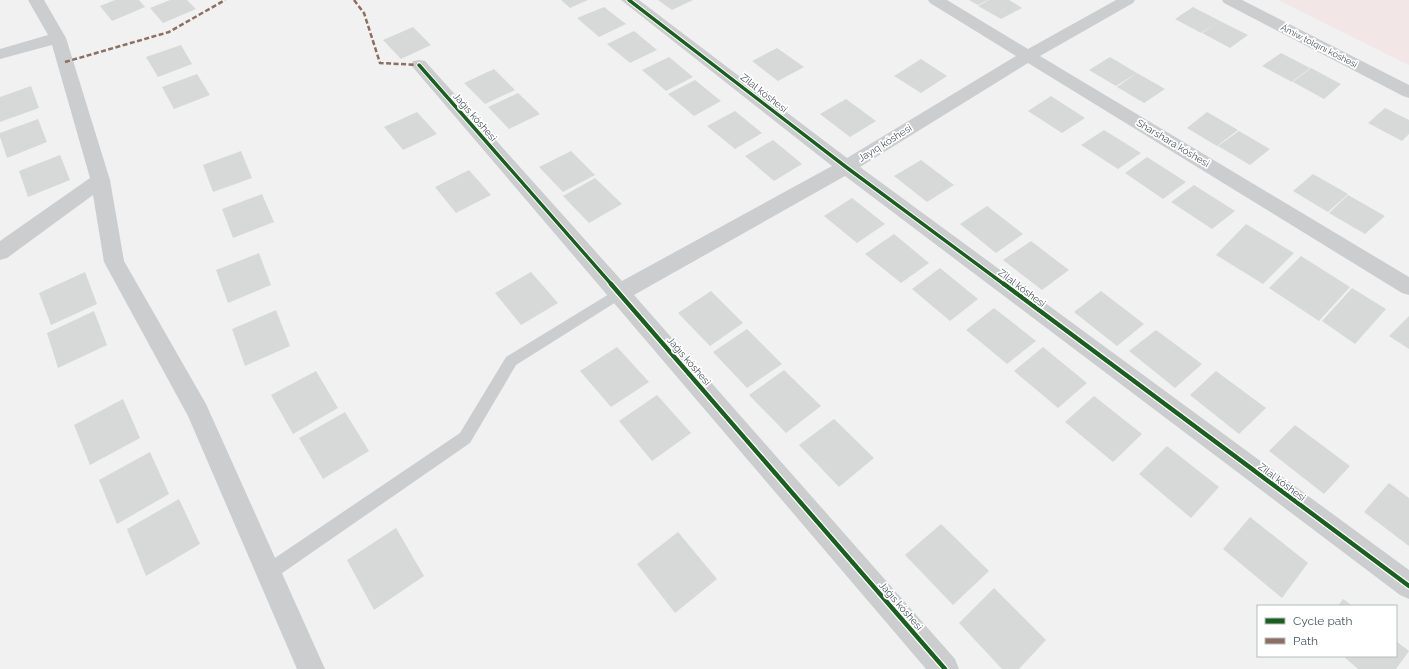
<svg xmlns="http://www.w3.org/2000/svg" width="1409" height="669" font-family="Raleway,sans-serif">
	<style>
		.medical { fill: #f3e6e6 }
		.building { fill: #d7d9d9 }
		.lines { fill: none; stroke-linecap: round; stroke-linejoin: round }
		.service { fill: #cbcdcf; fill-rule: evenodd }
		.minor { fill: #cbcdcf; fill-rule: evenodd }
		.quiet { stroke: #8d6e63; stroke-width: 2.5; stroke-dasharray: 5 2.5; stroke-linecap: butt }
		.cycleway-far1-casing { stroke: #fff; stroke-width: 5.5 }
		.cycleway-casing { stroke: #fff; stroke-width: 7 }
		.cycleway-far1 { stroke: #1b5e20; stroke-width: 3.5 }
		.cycleway { stroke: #1b5e20; stroke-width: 4.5 }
		.labels { text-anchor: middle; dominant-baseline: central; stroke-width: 3.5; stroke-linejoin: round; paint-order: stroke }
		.far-street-label { font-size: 9px; fill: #48555d; stroke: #fff }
		.street-label { font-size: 10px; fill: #48555d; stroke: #fff }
	</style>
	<rect width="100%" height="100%" fill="#f1f1f1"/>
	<polygon class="medical" points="1278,0 1409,0 1409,65"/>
	<g class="building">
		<polygon points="115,0 139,0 145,7 112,21 100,6"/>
		<polygon points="170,0 187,0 196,9 163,23 150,8"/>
		<polygon points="561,0 588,0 570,8"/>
		<polygon points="658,0 693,0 672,10"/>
		<polygon points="969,0 988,0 978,5"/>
		<polygon points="989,0 1009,0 1022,8 1001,19 978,6"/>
		<polygon points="604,7 626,24 599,37 577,18"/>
		<polygon points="1193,7 1220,21 1248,35 1230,48 1202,33 1218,22 1201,33 1175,19"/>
		<polygon points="413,27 431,45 401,59 383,40"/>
		<polygon points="634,31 657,50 630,63 607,44"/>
		<polygon points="181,45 192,64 158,77 146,57"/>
		<polygon points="777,48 804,67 778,81 752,61"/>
		<polygon points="1281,53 1310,68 1292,82 1262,66"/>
		<polygon points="669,57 693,77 666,91 642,70"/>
		<polygon points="1110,57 1137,73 1116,86 1089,70"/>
		<polygon points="921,59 947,76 921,93 894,76"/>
		<polygon points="1311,68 1341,84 1324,99 1293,82"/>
		<polygon points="494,69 515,90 485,104 464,83"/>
		<polygon points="1137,73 1165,89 1144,103 1117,87"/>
		<polygon points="197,74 210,95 174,109 162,87"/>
		<polygon points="695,80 721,101 694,116 668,94"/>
		<polygon points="31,86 39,108 0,122 0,97"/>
		<polygon points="518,93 540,114 509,129 488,107"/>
		<polygon points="1051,96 1085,118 1062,133 1028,111"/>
		<polygon points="846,99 876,121 850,137 820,114"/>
		<polygon points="1385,108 1409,120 1409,134 1402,141 1368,123"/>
		<polygon points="735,111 762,133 735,149 707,126"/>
		<polygon points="417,112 437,134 403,150 384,127"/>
		<polygon points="1207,112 1238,130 1217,146 1187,128"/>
		<polygon points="38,119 47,142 7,158 0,137 0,133"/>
		<polygon points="1104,130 1141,153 1118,169 1081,145"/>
		<polygon points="1239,131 1270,149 1250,165 1218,146"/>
		<polygon points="773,140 802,164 774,181 745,156"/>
		<polygon points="241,151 252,178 213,192 203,165"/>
		<polygon points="571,151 595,175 563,192 539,167"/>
		<polygon points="60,155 70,180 28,197 19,171"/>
		<polygon points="1147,157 1186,182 1163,199 1125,173"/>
		<polygon points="921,160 954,185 927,202 894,176"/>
		<polygon points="469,170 491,195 456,213 435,187"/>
		<polygon points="1313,174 1348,194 1328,212 1293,191"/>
		<polygon points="595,178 622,204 589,223 563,196"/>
		<polygon points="1194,185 1235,211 1212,229 1171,202"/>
		<polygon points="262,194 274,222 233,238 222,209"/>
		<polygon points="1348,195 1385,216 1365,234 1329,213"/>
		<polygon points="852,198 885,224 857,243 824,216"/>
		<polygon points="987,206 1023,234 996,253 960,224"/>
		<polygon points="1246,224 1294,253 1263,284 1216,255"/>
		<polygon points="894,234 929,263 901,283 865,254"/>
		<polygon points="1031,241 1069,270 1042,290 1003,260"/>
		<polygon points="259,253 271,285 228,303 216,270"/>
		<polygon points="1301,256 1350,287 1319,321 1269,288"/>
		<polygon points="940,268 978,299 950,321 912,289"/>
		<polygon points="85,272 97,304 51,325 39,293"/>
		<polygon points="531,272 558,303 521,325 495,293"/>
		<polygon points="1352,288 1386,309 1355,344 1322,321"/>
		<polygon points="711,291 743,323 710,346 678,313"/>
		<polygon points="1101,291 1144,324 1117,346 1074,312"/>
		<polygon points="994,308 1036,341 1007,364 966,330"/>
		<polygon points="276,310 290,346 245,366 232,329"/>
		<polygon points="94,311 107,345 58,368 47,333"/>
		<polygon points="1409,316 1409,349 1389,336"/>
		<polygon points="747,329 782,364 747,388 713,352"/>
		<polygon points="1156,330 1202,364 1175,388 1129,351"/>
		<polygon points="617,347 649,382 611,407 580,371"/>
		<polygon points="1043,347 1087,383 1058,408 1014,371"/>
		<polygon points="784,370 821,406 786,433 749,395"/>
		<polygon points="316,371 338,408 293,434 271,395"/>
		<polygon points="1216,371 1266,408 1239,434 1190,395"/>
		<polygon points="657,395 691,433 652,461 619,421"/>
		<polygon points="1094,396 1142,434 1113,462 1065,422"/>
		<polygon points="123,399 140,438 90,465 74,425"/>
		<polygon points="345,412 369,451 323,479 299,438"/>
		<polygon points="834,419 874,458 839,487 799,445"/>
		<polygon points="1295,425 1350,466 1324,494 1269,451"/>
		<polygon points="1167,446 1219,487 1191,518 1139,474"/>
		<polygon points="150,452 169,494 117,524 99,480"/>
		<polygon points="1389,483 1409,498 1409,546 1364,512"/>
		<polygon points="179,499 200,544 146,576 127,529"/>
		<polygon points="1250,517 1308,563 1282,598 1223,549"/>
		<polygon points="941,524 989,571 953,605 905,555"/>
		<polygon points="396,528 424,576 374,610 347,560"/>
		<polygon points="678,532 717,579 675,613 637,564"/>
		<polygon points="994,588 1046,640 1019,669 1002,669 959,623"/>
		<polygon points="1343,599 1353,606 1338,606"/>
		<polygon points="1396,641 1409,651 1396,669 1358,669 1343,656 1396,656"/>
	</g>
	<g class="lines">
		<polygon class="service" points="619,288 624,289 626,293 624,297 516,365 470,443 275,578 269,580 263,578 261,572 263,566 460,433 506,357"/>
		<g class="minor">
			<polygon points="28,0 44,0 66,38 110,180 124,261 206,404 325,669 297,669 188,416 104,262 93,195 7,258 0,260 0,241 90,178 52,45 0,59 0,49 48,35"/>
			<polygon points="621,0 639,0 847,158 1016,56 930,3 928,0 947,0 1028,49 1116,0 1135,0 1133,3 1040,56 1409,277 1409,295 1402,293 1028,63 860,167 1409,570 1409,599 1400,595 845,176 634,295 955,659 959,669 926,669 411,65 413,61 419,60 425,61 622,281 832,166"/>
			<polygon points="1222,0 1242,0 1409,85 1409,98 1403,96 1224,3"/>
		</g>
		<g class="quiet">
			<polyline points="354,0 364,13 380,63 419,65"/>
			<polyline points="65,62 169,32 225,0"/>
		</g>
		<defs>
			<g id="cycleway-far1">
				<polyline points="629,0 846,167 1005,285"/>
				<polyline points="419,65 612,285"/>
			</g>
			<g id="cycleway">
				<polyline points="611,284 945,669"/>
				<polyline points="1004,284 1409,586"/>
			</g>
		</defs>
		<use href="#cycleway-far1" class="cycleway-far1-casing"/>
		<use href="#cycleway" class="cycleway-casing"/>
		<use href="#cycleway-far1" class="cycleway-far1"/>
		<use href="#cycleway" class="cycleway"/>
	</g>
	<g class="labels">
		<g class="far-street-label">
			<text transform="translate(1319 46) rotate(27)">Ámiw tolqını kóshesi</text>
		</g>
		<g class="street-label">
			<text transform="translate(764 93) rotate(38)">Zilal kóshesi</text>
			<text transform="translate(475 117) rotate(49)">Jaǵıs kóshesi</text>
			<text transform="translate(885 143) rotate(-32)">Jayıq kóshesi</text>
			<text transform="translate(1173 143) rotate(31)">Sharshara kóshesi</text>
			<text transform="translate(1022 288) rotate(37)">Zilal kóshesi</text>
			<text transform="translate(689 361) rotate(49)">Jaǵıs kóshesi</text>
			<text transform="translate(1282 482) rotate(37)">Zilal kóshesi</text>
			<text transform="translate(901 606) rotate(49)">Jaǵıs kóshesi</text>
		</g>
	</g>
	<rect x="1257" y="605" width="140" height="52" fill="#ffffff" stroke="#b6bbbe"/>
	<rect x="1265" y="618" width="20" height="6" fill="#1b5e20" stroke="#b6bbbe"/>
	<text x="1293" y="625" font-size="12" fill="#48555d">Cycle path</text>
	<rect x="1265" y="638" width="20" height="6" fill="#8d6e63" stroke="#b6bbbe"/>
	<text x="1293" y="645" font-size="12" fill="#48555d">Path</text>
</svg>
